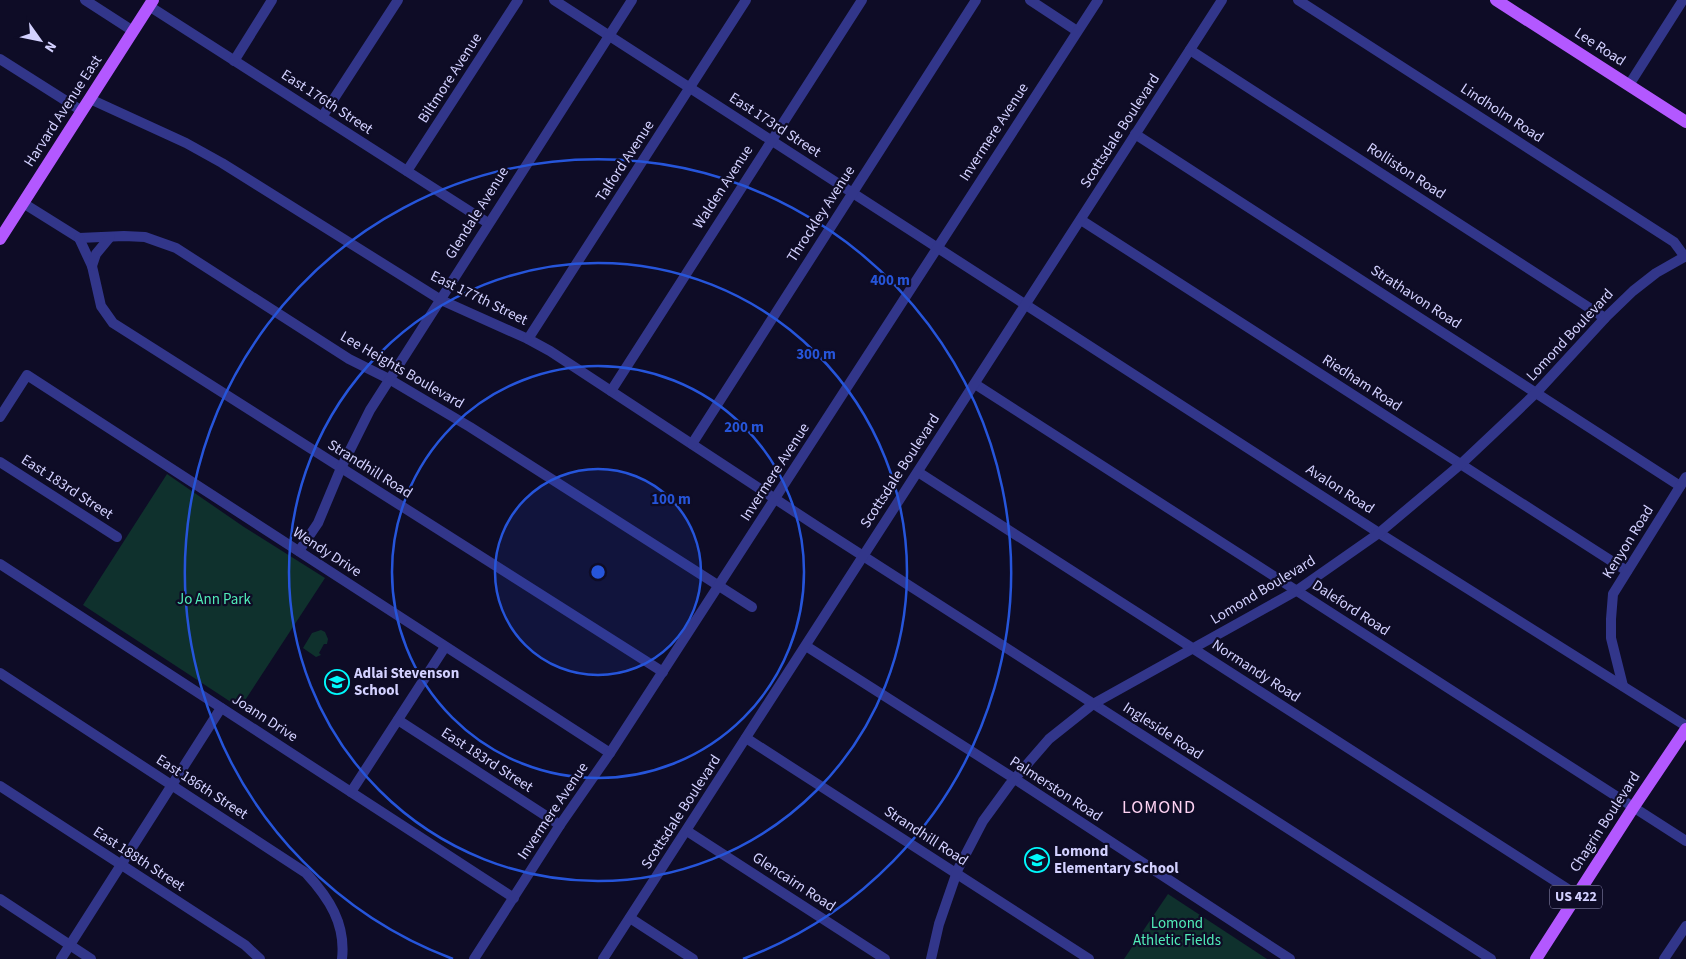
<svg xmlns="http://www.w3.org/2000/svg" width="1686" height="959" font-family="'Source Sans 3',sans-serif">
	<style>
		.green { fill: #0f312d }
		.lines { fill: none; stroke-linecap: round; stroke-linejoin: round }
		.minor { stroke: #32368a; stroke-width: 10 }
		.major { stroke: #b358ff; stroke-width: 12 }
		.ring { fill: none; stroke: #2655da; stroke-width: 2.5 }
		.labels { text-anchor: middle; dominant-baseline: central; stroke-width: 4.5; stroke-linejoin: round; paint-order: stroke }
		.shield { fill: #0e0c26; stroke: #9896be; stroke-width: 1 }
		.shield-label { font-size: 14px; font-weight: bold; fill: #d3d1ff }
		.street-label { font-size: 15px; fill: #d3d1ff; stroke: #0e0c26 }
		.park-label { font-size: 15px; fill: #51ecb8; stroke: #0e0c26 }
		.poi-label { font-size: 15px; font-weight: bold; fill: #d3d1ff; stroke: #0e0c26; text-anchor: start }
		.quarter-label { font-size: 18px; letter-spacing: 1px; fill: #ffd3f3; stroke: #0e0c26 }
		.centre { fill: #2655da; stroke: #0e0c26; stroke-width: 2.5 }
		.ring-label { font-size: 15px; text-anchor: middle; font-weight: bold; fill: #2655da; stroke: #0e0c26; stroke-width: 4.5; stroke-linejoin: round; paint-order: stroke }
	</style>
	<rect width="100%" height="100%" fill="#0e0c26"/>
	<g class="green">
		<polygon points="167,474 244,527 325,578 240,708 83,605"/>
		<polygon points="321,630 325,632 328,639 327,644 324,644 319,653 321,655 316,657 303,648 312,633"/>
		<polygon points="1168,894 1267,959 1124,959"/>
	</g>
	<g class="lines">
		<g class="minor">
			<polyline points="85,0 133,31"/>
			<polyline points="554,0 1379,533 1686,726"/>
			<polyline points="1030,0 1077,31"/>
			<polyline points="1298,0 1674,242 1685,257"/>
			<polyline points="149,6 488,223"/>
			<polyline points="1190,50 1605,318"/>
			<polyline points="0,59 82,111"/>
			<polyline points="234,61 272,0"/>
			<polyline points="1629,85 1683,0"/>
			<polyline points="90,99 186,143 222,163 441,300 528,339 550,351 818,527 1491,959"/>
			<polyline points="322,117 398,0"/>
			<polyline points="1135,134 1680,486"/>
			<polyline points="407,171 518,0"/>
			<polyline points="23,203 79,238 124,236 145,237 176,248 349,359 389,379 470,427 752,607"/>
			<polyline points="1081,220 1627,571"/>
			<polyline points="79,238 92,266 101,306 113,323 663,672"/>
			<polyline points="92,266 96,254 110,237"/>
			<polyline points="528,339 746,0"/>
			<polyline points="975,384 1686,841"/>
			<polyline points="611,391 862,0"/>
			<polyline points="0,417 27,375 610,753"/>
			<polyline points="692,444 976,0"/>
			<polyline points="0,462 117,537"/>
			<polyline points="918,472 1577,895"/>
			<polyline points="299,551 318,523 341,468 370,410 632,0"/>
			<polyline points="0,564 514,898"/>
			<polyline points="806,646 1015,779 1290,959"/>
			<path d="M 0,673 L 306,873 C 329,898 346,924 342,959"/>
			<polyline points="1623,686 1611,638 1611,619 1613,594 1686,477"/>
			<polyline points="398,720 560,825"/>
			<polyline points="746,738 1089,959"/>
			<polyline points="0,786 245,945 260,959"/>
			<polyline points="351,792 445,647"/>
			<polyline points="687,831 885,959"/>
			<polyline points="0,899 91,959"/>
			<polyline points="630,918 693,959"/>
			<polyline points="61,959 221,708"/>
			<polyline points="474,959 560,825 610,753 1098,0"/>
			<polyline points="603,959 1222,0"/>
			<polyline points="931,959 939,924 958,869 983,821 1010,784 1049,739 1093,704 1296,591 1379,533 1461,464 1514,414 1536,393 1605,318 1633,291 1656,273 1686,256"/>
			<polyline points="1664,959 1686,926"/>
		</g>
		<g class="major">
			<polyline points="1496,0 1686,122"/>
			<polyline points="0,239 153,0"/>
			<polyline points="1536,959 1633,808 1686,729"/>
		</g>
	</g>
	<circle cx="598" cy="572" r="103" fill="#2655da" fill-opacity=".12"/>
	<g class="ring">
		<circle cx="598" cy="572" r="103"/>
		<circle cx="598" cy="572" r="206"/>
		<circle cx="598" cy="572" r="309"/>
		<path d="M453 959A413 413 0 1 1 743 959"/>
	</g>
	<defs>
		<symbol id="school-ring" viewBox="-11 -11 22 22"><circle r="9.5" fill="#0e0c26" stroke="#00f9fc" stroke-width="1.5"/><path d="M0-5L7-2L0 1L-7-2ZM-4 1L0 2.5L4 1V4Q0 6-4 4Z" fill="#00f9fc"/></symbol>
	</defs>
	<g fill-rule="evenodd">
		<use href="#school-ring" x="323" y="668" width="28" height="28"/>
		<use href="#school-ring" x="1023" y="846" width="28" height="28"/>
	</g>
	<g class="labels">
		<rect class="shield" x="1550" y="885.5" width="52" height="23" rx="4"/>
		<g class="shield-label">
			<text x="1576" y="897">US 422</text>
		</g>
		<g class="street-label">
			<text transform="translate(1600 47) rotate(33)">Lee Road</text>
			<text transform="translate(450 78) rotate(-57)">Biltmore Avenue</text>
			<text transform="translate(327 102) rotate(33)">East 176th Street</text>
			<text transform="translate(63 111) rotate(-57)">Harvard Avenue East</text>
			<text transform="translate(1502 113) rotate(33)">Lindholm Road</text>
			<text transform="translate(775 125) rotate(33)">East 173rd Street</text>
			<text transform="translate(1120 131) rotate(-57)">Scottsdale Boulevard</text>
			<text transform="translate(994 132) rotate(-57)">Invermere Avenue</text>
			<text transform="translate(625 161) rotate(-57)">Talford Avenue</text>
			<text transform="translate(1406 171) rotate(33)">Rolliston Road</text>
			<text transform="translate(723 187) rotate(-57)">Walden Avenue</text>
			<text transform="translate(477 213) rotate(-58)">Glendale Avenue</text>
			<text transform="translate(821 214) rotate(-57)">Throckley Avenue</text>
			<text transform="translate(1416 297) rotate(33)">Strathavon Road</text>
			<text transform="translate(479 298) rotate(26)">East 177th Street</text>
			<text transform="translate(1570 335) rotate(-47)">Lomond Boulevard</text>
			<text transform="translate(402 370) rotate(30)">Lee Heights Boulevard</text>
			<text transform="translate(1362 383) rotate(33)">Riedham Road</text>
			<text transform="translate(370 469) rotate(32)">Strandhill Road</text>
			<text transform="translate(900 471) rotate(-57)">Scottsdale Boulevard</text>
			<text transform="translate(775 472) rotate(-57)">Invermere Avenue</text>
			<text transform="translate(67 487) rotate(33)">East 183rd Street</text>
			<text transform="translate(1340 489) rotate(33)">Avalon Road</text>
			<text transform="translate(1628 542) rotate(-58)">Kenyon Road</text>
			<text transform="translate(327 552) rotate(33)">Wendy Drive</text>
			<text transform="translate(1263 590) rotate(-31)">Lomond Boulevard</text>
			<text transform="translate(1351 608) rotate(33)">Daleford Road</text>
			<text transform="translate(1256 671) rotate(33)">Normandy Road</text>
			<text transform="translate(265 718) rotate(33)">Joann Drive</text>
			<text transform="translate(1163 731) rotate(33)">Ingleside Road</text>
			<text transform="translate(487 760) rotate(33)">East 183rd Street</text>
			<text transform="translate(202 787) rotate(33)">East 186th Street</text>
			<text transform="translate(1056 789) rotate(33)">Palmerston Road</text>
			<text transform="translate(553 811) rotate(-56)">Invermere Avenue</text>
			<text transform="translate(681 812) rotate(-57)">Scottsdale Boulevard</text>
			<text transform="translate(1605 822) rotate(-57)">Chagrin Boulevard</text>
			<text transform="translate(926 836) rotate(33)">Strandhill Road</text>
			<text transform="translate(139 859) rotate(33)">East 188th Street</text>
			<text transform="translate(794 882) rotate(33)">Glencairn Road</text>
		</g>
		<g class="park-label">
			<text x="214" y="599">Jo Ann Park</text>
			<text x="1177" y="923">Lomond<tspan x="1177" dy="17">Athletic Fields</tspan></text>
		</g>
		<g class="poi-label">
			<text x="354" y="673">Adlai Stevenson<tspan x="354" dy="17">School</tspan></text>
			<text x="1054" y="851">Lomond<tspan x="1054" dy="17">Elementary School</tspan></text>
		</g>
		<g class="quarter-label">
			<text x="1159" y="807">LOMOND</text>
		</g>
	</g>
	<circle cx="598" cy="572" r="8" class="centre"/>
	<g class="ring-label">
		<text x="890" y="285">400 m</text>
		<text x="816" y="359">300 m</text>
		<text x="744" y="432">200 m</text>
		<text x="671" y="504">100 m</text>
	</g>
	<g transform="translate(40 40) rotate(123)" stroke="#0e0c26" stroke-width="4" paint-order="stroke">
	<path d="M0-4L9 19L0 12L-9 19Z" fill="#d3d1ff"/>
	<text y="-8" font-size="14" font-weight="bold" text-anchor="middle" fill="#d3d1ff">N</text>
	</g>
</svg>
